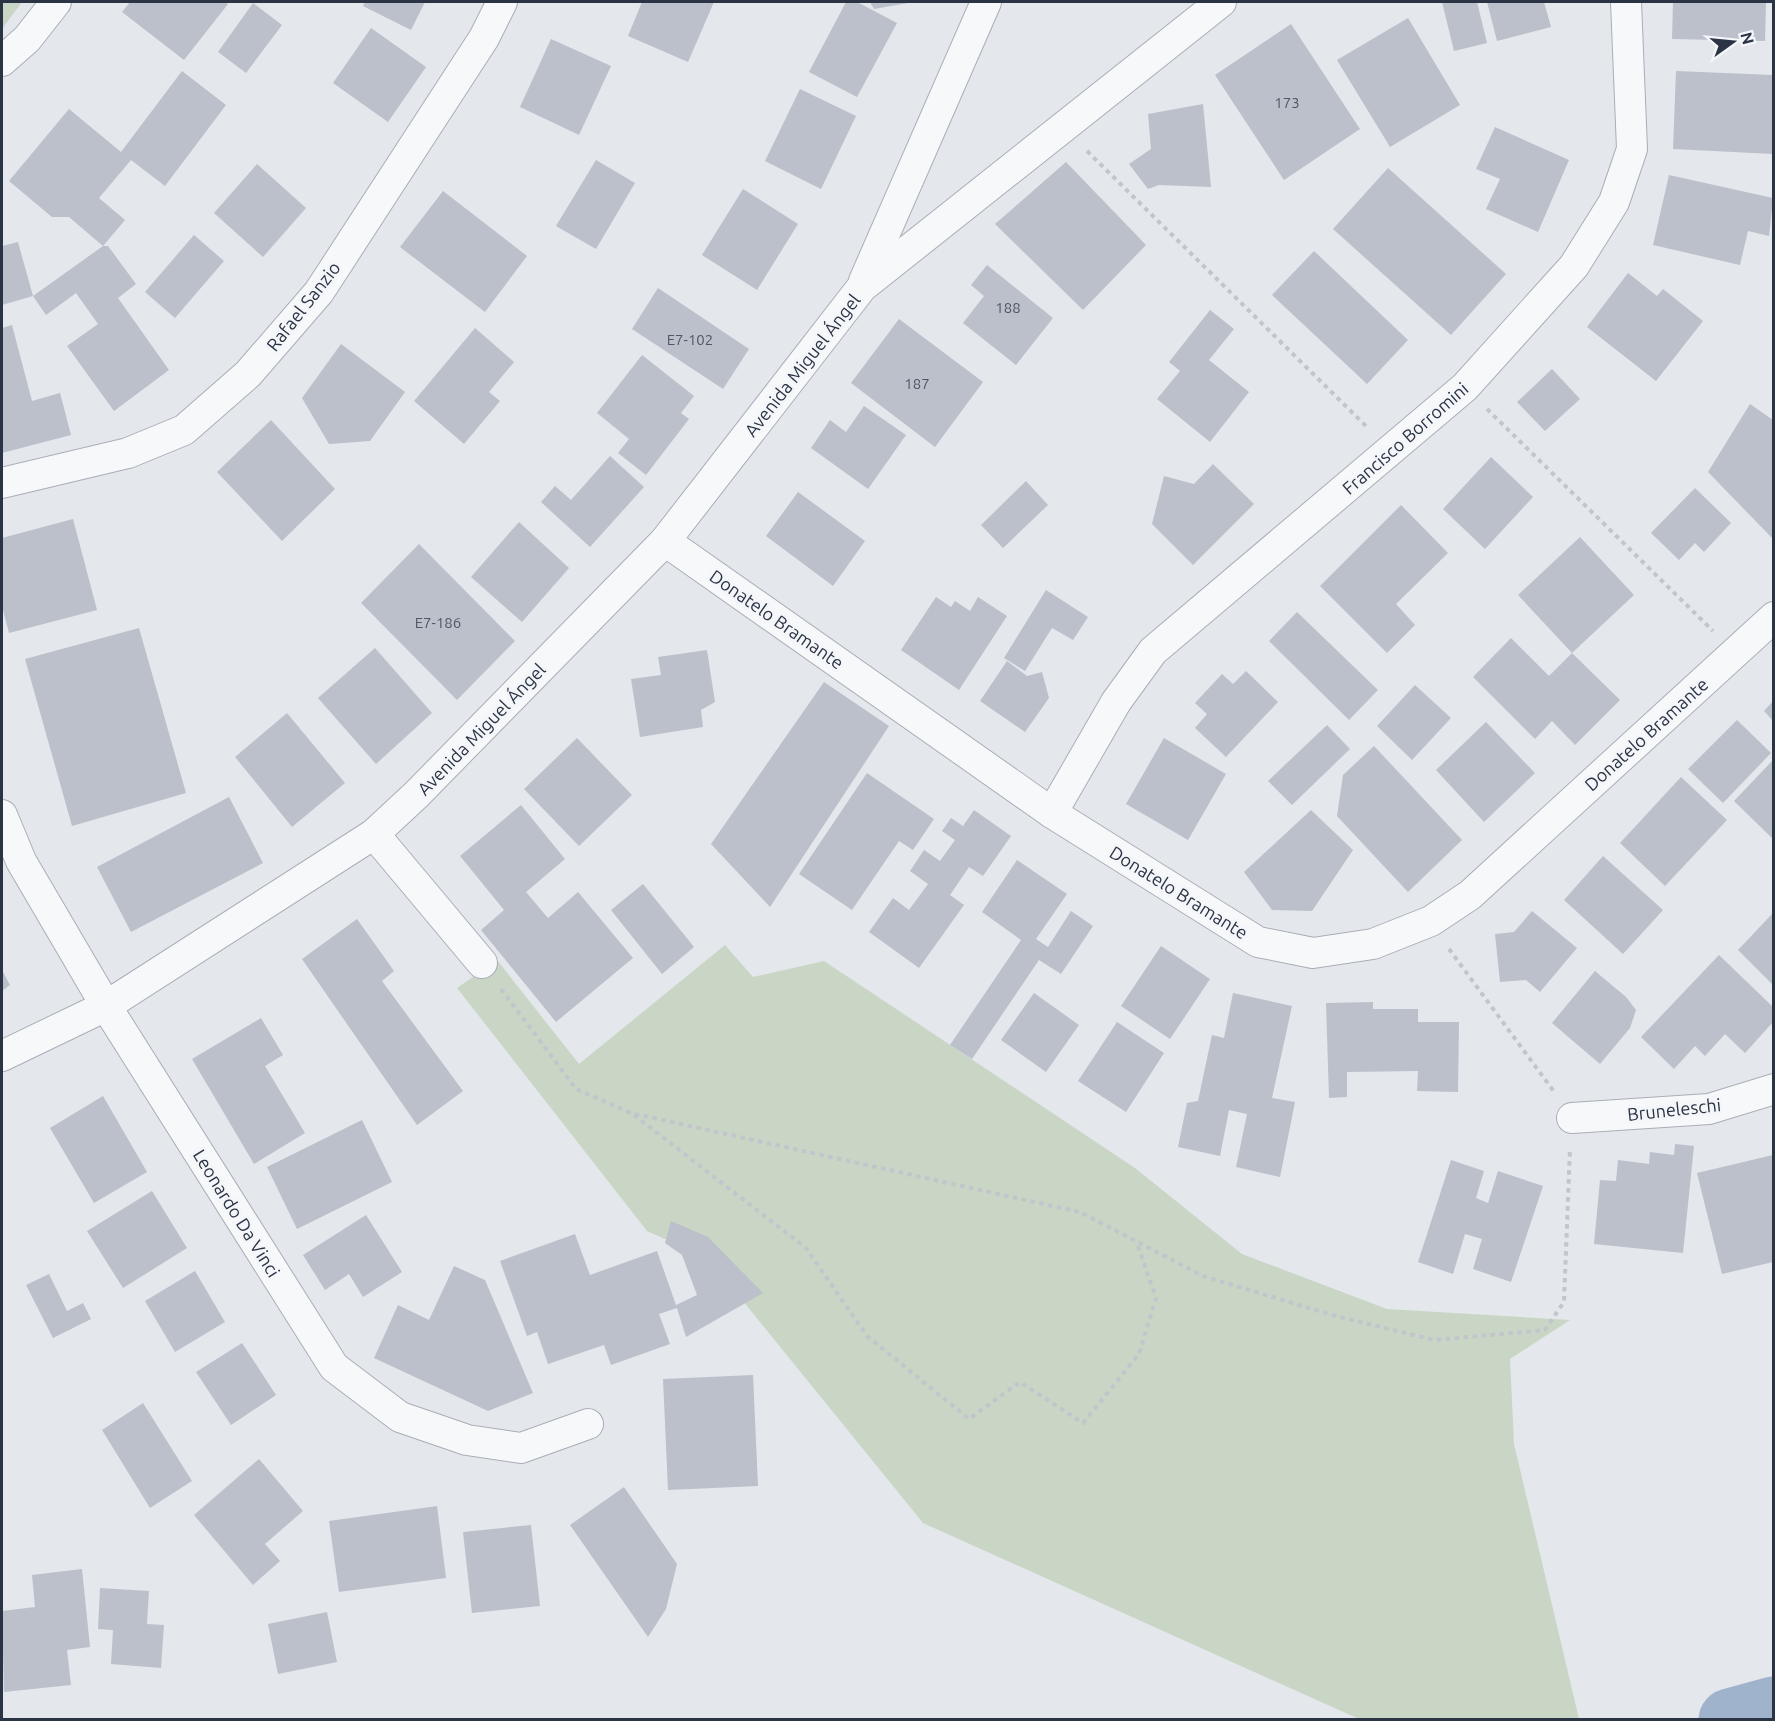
<svg xmlns="http://www.w3.org/2000/svg" width="1775" height="1721" font-family="Ubuntu,sans-serif">
	<style>
		.green { fill: #c9d6c5 }
		.lines { fill: none; stroke-linecap: round; stroke-linejoin: round }
		.river { stroke: #9fb4cc; stroke-width: 63 }
		.building { fill: #bbc0ca }
		.minor-casing { stroke: #a9aeb7; stroke-width: 32 }
		.path { stroke: #c2c5cb; stroke-width: 4; stroke-dasharray: 4.5 4.5; stroke-linecap: butt }
		.minor { stroke: #f7f8fa; stroke-width: 30 }
		.labels { text-anchor: middle; dominant-baseline: central; stroke-width: 6; stroke-linejoin: round; paint-order: stroke }
		.number-label { font-size: 15px; fill: #4f5766 }
		.street-label { font-size: 18px; fill: #2b3445; stroke: #f4f6f9 }
	</style>
	<rect width="100%" height="100%" fill="#e4e7ec"/>
	<g class="green">
		<polygon points="2,2 22,2 2,29"/>
		<polygon points="725,945 753,977 824,961 1135,1168 1242,1254 1387,1309 1570,1320 1510,1359 1514,1444 1579,1719 1359,1719 923,1523 708,1258 647,1231 457,988 497,960 579,1064"/>
	</g>
	<g class="lines">
		<polyline class="river" points="1730,1720 1774,1708"/>
	</g>
	<g class="building">
		<polygon points="130,2 225,2 228,4 184,60 122,12"/>
		<polygon points="365,2 425,2 411,30 363,6"/>
		<polygon points="642,2 714,2 688,62 628,36"/>
		<polygon points="846,2 857,2 897,23 857,97 809,72"/>
		<polygon points="870,2 907,2 908,3 874,9"/>
		<polygon points="1442,2 1477,2 1487,43 1454,51"/>
		<polygon points="1487,2 1544,2 1551,27 1497,41"/>
		<polygon points="1673,2 1766,2 1765,41 1672,39"/>
		<polygon points="253,3 282,25 246,73 218,52"/>
		<polygon points="1408,18 1460,105 1390,147 1337,60"/>
		<polygon points="1291,24 1360,129 1284,180 1215,75"/>
		<polygon points="371,28 426,67 388,122 333,83"/>
		<polygon points="551,39 611,66 579,135 520,107"/>
		<polygon points="182,71 226,105 165,186 131,160 99,198 125,220 103,246 69,217 52,217 9,181 69,109 121,152"/>
		<polygon points="1676,71 1773,75 1773,154 1673,149"/>
		<polygon points="800,89 856,116 821,189 765,161"/>
		<polygon points="1203,104 1211,187 1159,185 1148,189 1129,164 1151,149 1148,114"/>
		<polygon points="1495,127 1569,160 1538,232 1486,209 1500,179 1476,169"/>
		<polygon points="596,160 635,183 596,249 556,226"/>
		<polygon points="1066,162 1146,245 1083,310 995,224"/>
		<polygon points="257,164 306,208 263,257 214,213"/>
		<polygon points="1388,168 1506,274 1451,335 1333,229"/>
		<polygon points="1669,175 1773,198 1769,236 1748,231 1740,265 1653,245"/>
		<polygon points="743,189 798,224 757,290 702,255"/>
		<polygon points="443,191 527,256 485,312 400,247"/>
		<polygon points="194,235 224,261 175,318 145,292"/>
		<polygon points="18,242 33,296 103,246 108,246 136,284 118,298 169,370 114,411 67,346 98,324 76,293 46,315 33,296 2,305 2,246"/>
		<polygon points="1314,251 1408,340 1367,384 1272,295"/>
		<polygon points="987,265 1053,318 1016,365 963,323 984,296 971,285"/>
		<polygon points="1628,273 1657,296 1663,289 1703,321 1656,381 1587,327"/>
		<polygon points="658,288 749,349 723,389 632,329"/>
		<polygon points="1210,310 1234,329 1209,360 1249,392 1210,442 1157,399 1180,371 1169,362"/>
		<polygon points="899,319 983,382 935,447 851,383"/>
		<polygon points="12,325 32,401 60,393 71,435 2,453 2,328"/>
		<polygon points="475,328 514,362 489,392 500,401 464,444 414,401"/>
		<polygon points="341,344 405,392 370,441 329,444 302,398"/>
		<polygon points="642,355 694,396 681,413 689,419 646,475 618,453 629,439 597,413"/>
		<polygon points="1552,369 1580,399 1545,431 1517,402"/>
		<polygon points="1750,404 1773,420 1773,539 1708,472"/>
		<polygon points="864,406 906,435 868,489 811,448 830,420 846,432"/>
		<polygon points="271,420 335,489 282,541 217,472"/>
		<polygon points="610,456 644,487 590,547 541,502 555,486 571,500"/>
		<polygon points="1491,457 1533,497 1485,549 1443,509"/>
		<polygon points="1213,464 1254,504 1193,565 1152,524 1164,476 1194,484"/>
		<polygon points="1026,481 1048,505 1003,548 981,525"/>
		<polygon points="1695,488 1731,523 1704,552 1695,543 1679,560 1651,533"/>
		<polygon points="798,492 865,541 833,586 766,536"/>
		<polygon points="1401,505 1448,553 1396,604 1415,625 1387,653 1320,586"/>
		<polygon points="73,519 97,610 9,633 2,606 2,538"/>
		<polygon points="519,522 569,568 522,622 471,577"/>
		<polygon points="1580,537 1634,595 1572,653 1620,700 1575,745 1552,721 1535,739 1473,677 1511,638 1549,676 1572,653 1518,595"/>
		<polygon points="419,544 515,641 457,700 361,603"/>
		<polygon points="1046,590 1088,617 1073,640 1052,628 1025,671 1004,658"/>
		<polygon points="936,597 951,607 955,601 970,611 978,597 1007,616 959,690 901,650"/>
		<polygon points="1297,612 1378,690 1349,720 1269,641"/>
		<polygon points="139,628 186,793 72,826 25,659"/>
		<polygon points="375,648 432,713 376,764 318,698"/>
		<polygon points="707,650 715,702 701,710 703,727 640,737 631,679 661,675 658,657"/>
		<polygon points="1007,661 1027,676 1042,672 1049,698 1025,732 980,701"/>
		<polygon points="1246,671 1278,702 1226,757 1195,728 1207,714 1195,703 1222,674 1233,684"/>
		<polygon points="824,682 889,726 770,907 711,844"/>
		<polygon points="1415,685 1451,718 1412,760 1377,726"/>
		<polygon points="1773,701 1773,721 1764,711"/>
		<polygon points="287,713 345,783 292,827 235,757"/>
		<polygon points="1737,720 1771,753 1723,803 1688,769"/>
		<polygon points="1486,722 1535,773 1484,822 1436,770"/>
		<polygon points="1327,725 1350,749 1292,805 1268,781"/>
		<polygon points="577,738 632,795 579,846 524,789"/>
		<polygon points="1164,738 1226,774 1188,840 1126,804"/>
		<polygon points="1374,746 1462,840 1408,892 1337,816 1343,775"/>
		<polygon points="1773,760 1773,839 1734,801"/>
		<polygon points="867,773 934,819 913,850 899,841 852,910 799,874"/>
		<polygon points="1681,777 1727,820 1665,886 1620,843"/>
		<polygon points="229,797 263,863 131,932 97,867"/>
		<polygon points="521,805 565,859 526,892 548,918 578,892 633,958 556,1022 481,930 504,910 460,856"/>
		<polygon points="974,810 1011,836 983,876 969,867 950,895 964,905 919,968 869,932 893,898 909,910 928,884 910,871 924,850 940,861 955,840 942,831 951,818 963,826"/>
		<polygon points="1311,810 1353,850 1312,911 1272,910 1244,872"/>
		<polygon points="1603,856 1663,910 1623,954 1564,900"/>
		<polygon points="1017,860 1067,894 1036,939 1048,947 1071,911 1093,926 1061,974 1039,960 972,1059 950,1045 1021,940 982,912"/>
		<polygon points="643,884 694,947 662,974 611,910"/>
		<polygon points="1532,911 1577,948 1540,992 1526,980 1500,982 1495,934 1514,932"/>
		<polygon points="1773,913 1773,985 1738,950"/>
		<polygon points="357,919 394,971 382,981 463,1091 417,1125 302,959"/>
		<polygon points="1161,946 1210,979 1170,1039 1121,1006"/>
		<polygon points="1719,955 1773,1007 1773,1022 1745,1053 1725,1034 1705,1056 1695,1046 1674,1069 1641,1037"/>
		<polygon points="2,970 10,985 2,991"/>
		<polygon points="1595,971 1626,997 1636,1010 1630,1028 1600,1064 1552,1023"/>
		<polygon points="1034,993 1079,1025 1046,1072 1001,1040"/>
		<polygon points="1233,993 1292,1006 1272,1098 1295,1102 1280,1177 1236,1167 1247,1114 1229,1110 1220,1156 1178,1147 1187,1103 1198,1101 1212,1035 1224,1038"/>
		<polygon points="1373,1002 1373,1009 1418,1009 1418,1022 1459,1022 1458,1092 1417,1091 1418,1071 1347,1072 1347,1097 1329,1098 1326,1003"/>
		<polygon points="261,1018 283,1055 265,1066 305,1133 254,1164 192,1059"/>
		<polygon points="1117,1022 1164,1053 1126,1112 1078,1081"/>
		<polygon points="103,1096 147,1172 94,1203 50,1128"/>
		<polygon points="362,1120 392,1182 297,1229 267,1167"/>
		<polygon points="1675,1144 1694,1146 1683,1253 1594,1244 1600,1180 1616,1181 1618,1160 1649,1164 1650,1152 1674,1155"/>
		<polygon points="1773,1155 1773,1262 1722,1274 1697,1173"/>
		<polygon points="1451,1160 1484,1171 1476,1198 1488,1203 1498,1171 1543,1186 1511,1282 1473,1269 1482,1239 1465,1234 1453,1274 1418,1262"/>
		<polygon points="152,1191 187,1248 123,1288 87,1231"/>
		<polygon points="366,1215 402,1272 363,1297 349,1274 325,1290 303,1255"/>
		<polygon points="671,1221 708,1237 763,1293 686,1337 677,1308 659,1314 670,1344 611,1365 604,1345 548,1364 537,1332 527,1336 500,1261 575,1234 590,1275 657,1251 676,1305 697,1295 682,1255 665,1243"/>
		<polygon points="454,1266 485,1280 533,1393 488,1411 374,1358 398,1305 429,1320"/>
		<polygon points="195,1271 225,1322 175,1352 145,1301"/>
		<polygon points="49,1274 67,1311 83,1303 91,1319 53,1338 26,1285"/>
		<polygon points="242,1343 276,1395 231,1425 196,1372"/>
		<polygon points="753,1375 758,1486 668,1490 663,1379"/>
		<polygon points="143,1403 192,1481 150,1508 102,1430"/>
		<polygon points="259,1459 303,1511 265,1544 280,1561 253,1585 194,1515"/>
		<polygon points="624,1487 677,1564 666,1609 648,1637 570,1525"/>
		<polygon points="437,1506 446,1578 339,1592 329,1521"/>
		<polygon points="531,1525 540,1606 472,1613 463,1532"/>
		<polygon points="82,1569 90,1647 67,1650 71,1685 4,1692 2,1611 35,1607 32,1575"/>
		<polygon points="100,1588 149,1591 147,1624 164,1625 161,1668 111,1664 113,1630 98,1629"/>
		<polygon points="327,1612 337,1662 278,1674 268,1624"/>
	</g>
	<g class="lines">
		<defs>
			<g id="minor">
				<polyline points="2,61 27,39 56,2"/>
				<polyline points="864,281 986,2"/>
				<polyline points="2,483 128,453 184,430 248,374 319,292 484,38 502,2"/>
				<polyline points="665,541 1052,813 1258,942 1313,953 1373,944 1431,921 1470,895 1774,617"/>
				<polyline points="1052,813 1116,702 1153,651 1465,387 1574,266 1614,202 1632,149 1626,2"/>
				<polyline points="2,815 21,861 106,1006 334,1367 400,1417 467,1440 521,1448 588,1424"/>
				<polyline points="374,834 482,963"/>
				<polyline points="2,1056 106,1006 374,834 416,795 665,541 862,287 1221,2"/>
				<polyline points="1572,1118 1709,1109 1774,1089"/>
			</g>
		</defs>
		<use href="#minor" class="minor-casing"/>
		<g class="path">
			<polyline points="1087,151 1368,428"/>
			<polyline points="1487,409 1713,631"/>
			<polyline points="1449,949 1555,1093"/>
			<polyline points="501,989 576,1089 631,1113 1080,1212 1203,1276 1332,1315 1434,1340 1545,1330 1564,1302 1570,1149"/>
			<polyline points="634,1115 806,1248 867,1336 969,1419 1020,1382 1083,1423 1139,1354 1156,1298 1137,1243"/>
		</g>
		<use href="#minor" class="minor"/>
	</g>
	<g class="labels">
		<g class="number-label">
			<text x="1287" y="102">173</text>
			<text x="1008" y="307">188</text>
			<text x="690" y="339">E7-102</text>
			<text x="917" y="383">187</text>
			<text x="438" y="622">E7-186</text>
		</g>
		<g class="street-label">
			<text transform="translate(303 306) rotate(-52)">Rafael Sanzio</text>
			<text transform="translate(802 365) rotate(-52)">Avenida Miguel Ángel</text>
			<text transform="translate(1405 438) rotate(-41)">Francisco Borromini</text>
			<text transform="translate(777 619) rotate(35)">Donatelo Bramante</text>
			<text transform="translate(481 729) rotate(-46)">Avenida Miguel Ángel</text>
			<text transform="translate(1646 734) rotate(-42)">Donatelo Bramante</text>
			<text transform="translate(1179 892) rotate(32)">Donatelo Bramante</text>
			<text transform="translate(1674 1109) rotate(-6)">Bruneleschi</text>
			<text transform="translate(237 1213) rotate(58)">Leonardo Da Vinci</text>
		</g>
	</g>
	<rect width="1775" height="1721" fill="none" stroke="#2b3445" stroke-width="6"/>
	<g transform="translate(1733 42) rotate(75)" stroke="#f4f6f9" stroke-width="4.5" paint-order="stroke">
	<path d="M0-4.5L10 22L0 15L-10 22Z" fill="#2b3445"/>
	<text y="-9" font-size="16" font-weight="bold" text-anchor="middle" fill="#2b3445">N</text>
	</g>
</svg>
